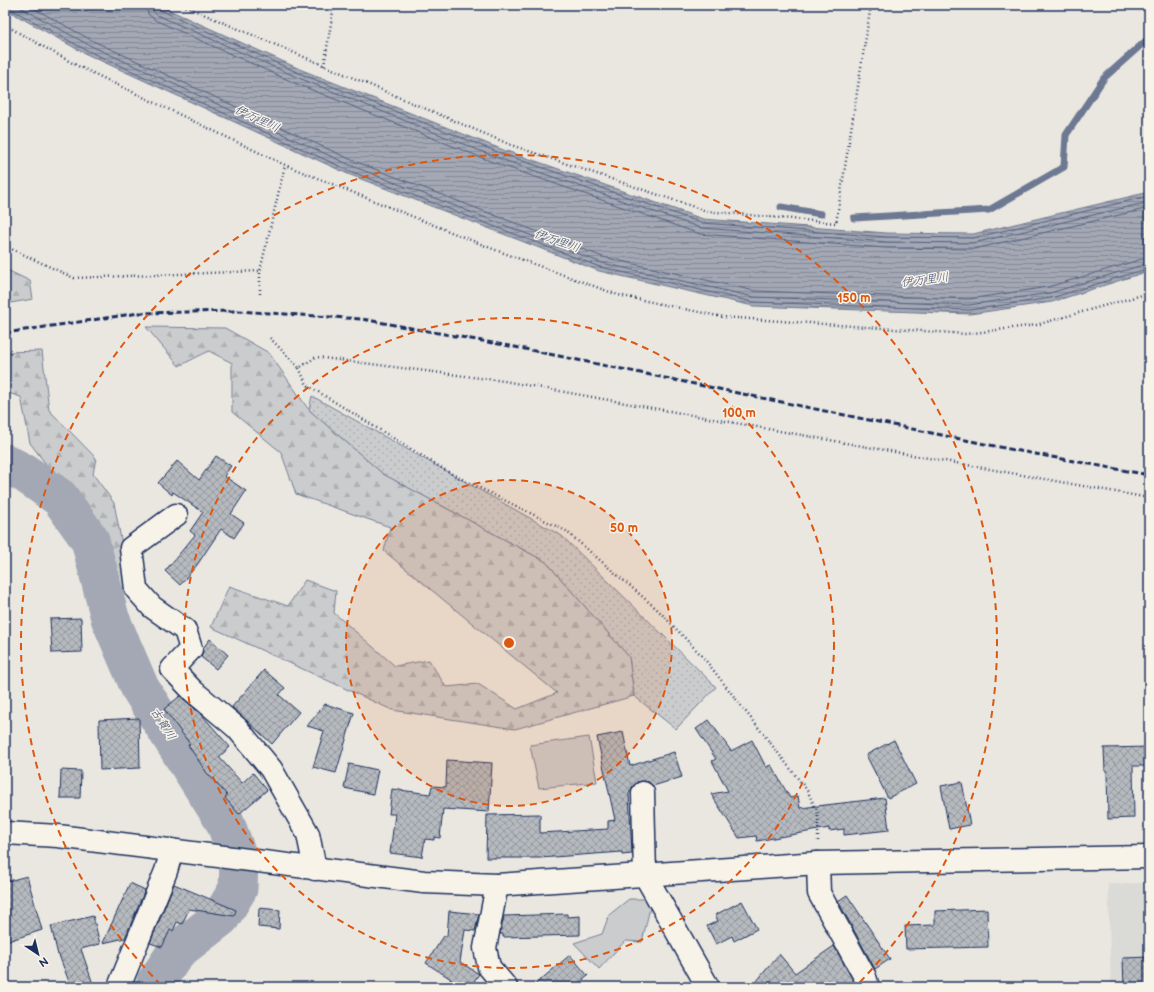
<svg xmlns="http://www.w3.org/2000/svg" width="1154" height="992" font-family="'Balsamiq Sans','Klee One',sans-serif">
	<style>
		.built { fill: #dadad6 }
		.grass { fill: url(#grass-dots); stroke: #737e96 }
		.forest { fill: url(#forest-firs); stroke: #737e96 }
		.garden { fill: #cbcccd; stroke: #737e96 }
		.water { fill: url(#water-rules); stroke: #6d7892 }
		.lines { fill: none; stroke-linecap: round; stroke-linejoin: round }
		.shore { stroke: #515f80; stroke-width: 1 }
		.stream { stroke: #6d7892; stroke-width: 7 }
		.river { stroke: #a3a8b4; stroke-width: 39 }
		.building { fill: url(#building-cross-hatch); stroke: #1b2f5e }
		.minor-casing { stroke: #1b2f5e; stroke-width: 25 }
		.path { stroke: #1b2f5e; stroke-width: 2.5; stroke-dasharray: 1 3; stroke-linecap: butt }
		.minor { stroke: #f7f3e8; stroke-width: 22 }
		.rail { stroke: #1b2f5e; stroke-width: 3; stroke-dasharray: 6 3; stroke-linecap: butt }
		.ring { fill: none; stroke: #de5710; stroke-width: 2; stroke-dasharray: 7 5 }
		.labels { text-anchor: middle; dominant-baseline: central; stroke-width: 3; stroke-linejoin: round; paint-order: stroke }
		.water-label { font-size: 12px; font-style: italic; fill: #445378; stroke: #f7f3e8 }
		.centre { fill: #de5710; stroke: #f7f3e8; stroke-width: 2 }
		.ring-label { font-size: 12px; text-anchor: middle; font-weight: bold; fill: #de5710; stroke: #f7f3e8; stroke-width: 3; stroke-linejoin: round; paint-order: stroke }
	</style>
	<defs>
		<pattern id="grass-dots" width="8" height="8" patternUnits="userSpaceOnUse"><rect width="8" height="8" fill="#cbcccd"/><path d="M2 2h.1M6 6h.1" fill="none" stroke="#aeb0b2" stroke-width="1.8" stroke-linecap="round"/></pattern>
		<pattern id="forest-firs" width="22" height="20" patternUnits="userSpaceOnUse"><rect width="22" height="20" fill="#cbcccd"/><path d="M5 1l3.5 6h-7zM16 11l3.5 6h-7z" fill="#aeb0b2"/></pattern>
		<pattern id="water-rules" width="6" height="5" patternUnits="userSpaceOnUse"><rect width="6" height="5" fill="#a3a8b4"/><path d="M0 2.5h6" fill="none" stroke="#848996"/></pattern>
		<pattern id="building-cross-hatch" width="8" height="8" patternUnits="userSpaceOnUse"><rect width="8" height="8" fill="#b6babf"/><path d="M0 0l8 8M0 8l8-8" fill="none" stroke="#93989e"/></pattern>
	</defs>
	<rect width="100%" height="100%" fill="#eae7e0"/>
	<filter id="ink" filterUnits="userSpaceOnUse"><feTurbulence type="fractalNoise" baseFrequency=".025" numOctaves="2"/><feDisplacementMap in="SourceGraphic" scale="8" xChannelSelector="R" yChannelSelector="G"/><feConvolveMatrix kernelMatrix="1 2 1 2 8 2 1 2 1" color-interpolation-filters="sRGB"/></filter>
	<g filter="url(#ink)">
		<polygon class="built" points="1149,883 1149,987 1111,987 1108,884"/>
		<polygon class="grass" points="312,396 562,536 716,687 676,729 634,696 629,657 546,562 383,474 309,410"/>
		<g class="forest">
			<polygon points="5,269 30,281 33,299 5,304"/>
			<polygon points="146,327 225,328 269,353 309,410 383,474 546,562 629,657 634,696 515,729 392,710 211,627 229,586 288,606 305,580 336,591 334,613 395,666 429,660 446,687 478,684 517,709 557,693 384,551 390,527 296,494 281,452 232,412 232,363 209,351 179,366"/>
			<polygon points="42,351 49,410 96,458 93,474 114,503 132,596 108,585 91,524 30,443 21,397 5,392 5,352"/>
		</g>
		<g class="garden">
			<polygon points="589,737 597,782 539,788 530,745"/>
			<polygon points="629,899 652,899 642,942 625,941 599,969 574,943 602,934 609,915"/>
		</g>
		<polygon class="water" points="5,5 158,5 302,70 501,149 703,219 887,233 973,234 1149,192 1149,271 1052,302 970,314 753,306 599,271 348,174 84,53 5,9"/>
		<g class="lines">
			<g class="shore">
				<polyline points="16,5 89,45 352,166 602,263 754,297 969,305 1050,293 1149,263"/>
				<polyline points="28,5 91,40 354,161 603,257 755,291 969,299 1048,287 1149,257"/>
				<polyline points="146,5 148,14 155,20 297,84 495,163 700,234 886,248 974,249 1149,208"/>
				<polyline points="152,5 153,11 157,15 299,78 498,158 701,228 887,242 973,243 1149,202"/>
				<polyline points="157,5 160,10 301,74 500,153 702,223 887,237 973,238 1149,196"/>
				<polyline points="5,6 86,50 350,171 600,267 753,302 970,310 1051,298 1149,268"/>
			</g>
			<g class="stream">
				<polyline points="781,207 821,214"/>
				<polyline points="854,218 989,210 1064,167 1066,135 1104,78 1149,38"/>
			</g>
			<polyline class="river" points="5,463 26,474 60,498 90,540 110,618 140,688 225,822 239,860 238,889 221,917 177,951 156,982 155,987"/>
		</g>
		<g class="building">
			<polygon points="216,456 231,466 224,476 246,491 231,514 244,523 234,538 221,529 197,565 180,585 165,571 195,535 190,531 203,512 173,492 172,495 158,483 177,461 199,480"/>
			<polygon points="81,618 82,652 52,653 50,619"/>
			<polygon points="210,639 228,655 216,669 201,657 203,648"/>
			<polygon points="264,670 285,688 279,695 299,712 272,744 232,707"/>
			<polygon points="180,696 202,715 230,747 219,757 242,783 253,773 267,790 239,814 225,798 227,795 207,773 188,745 190,744 164,709"/>
			<polygon points="325,704 354,713 336,773 313,767 324,731 307,726"/>
			<polygon points="139,718 140,768 100,770 99,720"/>
			<polygon points="709,720 731,751 752,740 766,767 771,765 790,798 798,796 800,808 885,798 889,830 844,835 844,829 829,831 829,828 757,841 756,836 739,838 711,794 728,791 712,761 716,759 696,729"/>
			<polygon points="623,732 630,766 674,752 682,777 653,786 649,782 642,781 637,782 632,787 629,794 632,854 622,855 622,852 540,858 486,858 487,815 540,814 540,833 608,829 608,821 615,820 597,737"/>
			<polygon points="894,740 916,784 888,798 866,755"/>
			<polygon points="1149,747 1149,766 1133,766 1134,818 1108,819 1107,771 1105,771 1104,748"/>
			<polygon points="447,760 492,763 489,812 443,809 440,838 434,837 434,840 425,839 422,857 390,853 395,814 389,814 392,789 430,794 432,786 446,787"/>
			<polygon points="349,764 378,770 373,794 344,788"/>
			<polygon points="61,770 81,771 80,798 60,798"/>
			<polygon points="962,782 970,825 949,829 941,786"/>
			<polygon points="27,876 42,930 5,942 5,882"/>
			<polygon points="130,883 145,890 125,938 103,943"/>
			<polygon points="174,884 236,910 234,916 189,909 182,924 177,922 173,931 170,930 162,947 150,943"/>
			<polygon points="847,895 890,959 875,969 838,901"/>
			<polygon points="742,901 757,929 734,941 732,936 716,944 707,926 718,921 715,915"/>
			<polygon points="259,908 280,910 279,929 258,927"/>
			<polygon points="987,909 988,947 906,949 905,926 935,925 935,911"/>
			<polygon points="449,911 479,914 475,931 465,930 460,962 479,974 470,987 444,987 451,979 426,963 444,936 447,936"/>
			<polygon points="567,914 567,917 580,916 580,935 503,937 503,934 500,934 504,916"/>
			<polygon points="93,916 100,944 81,949 94,987 71,987 59,955 58,955 51,926"/>
			<polygon points="834,946 854,982 846,987 752,987 779,954 795,973"/>
			<polygon points="570,955 588,976 574,987 532,987"/>
			<polygon points="1149,957 1149,987 1124,987 1123,958"/>
		</g>
		<g class="lines">
			<defs>
				<g id="minor">
					<polyline points="176,515 131,548 136,589 152,607 185,630 191,649 172,669 193,691 237,728 271,769 308,834 315,869"/>
					<polyline points="643,793 645,875 708,987"/>
					<polyline points="5,833 58,836 424,882 497,885 818,863 1149,857"/>
					<polyline points="818,863 819,893 865,977 868,987"/>
					<polyline points="497,885 485,948 489,967 506,987"/>
					<polyline points="119,987 166,871 172,850"/>
				</g>
			</defs>
			<use href="#minor" class="minor-casing"/>
			<g class="path">
				<polyline points="182,5 511,145 706,211 836,223 871,5"/>
				<polyline points="5,25 76,65 285,165 493,249 618,295 723,317 966,334 1036,325 1149,293"/>
				<polyline points="324,66 334,5"/>
				<polyline points="5,246 74,278 260,271"/>
				<polyline points="260,294 260,271 285,165"/>
				<polyline points="270,338 299,368 316,357 504,381 1149,498"/>
				<polyline points="299,368 307,385 450,473 566,531 658,610 703,657 807,790 818,814 818,841"/>
			</g>
			<use href="#minor" class="minor"/>
			<polyline class="rail" points="5,333 139,313 238,311 362,319 515,347 1014,450 1149,475"/>
		</g>
	</g>
	<circle cx="509" cy="643" r="163" fill="#de5710" fill-opacity=".12"/>
	<g class="ring">
		<circle cx="509" cy="643" r="163"/>
		<circle cx="509" cy="643" r="325"/>
		<path d="M161 985A488 488 0 1 1 857 985"/>
	</g>
	<g class="labels">
		<g class="water-label">
			<text transform="translate(257 119) rotate(25)">伊万里川</text>
			<text transform="translate(557 241) rotate(19)">伊万里川</text>
			<text transform="translate(925 280) rotate(-7)">伊万里川</text>
			<text transform="translate(163 724) rotate(58)">古賀川</text>
		</g>
	</g>
	<circle cx="509" cy="643" r="6" class="centre"/>
	<g class="ring-label">
		<text x="854" y="302">150 m</text>
		<text x="739" y="417">100 m</text>
		<text x="624" y="532">50 m</text>
	</g>
	<rect width="1154" height="992" fill="none" stroke="#f7f3e8" stroke-width="20"/>
	<rect x="10" y="10" width="1134" height="972" fill="none" stroke="#1b2f5e" stroke-width="1.5" filter="url(#ink)"/>
	<g transform="translate(38 954) rotate(145)" stroke="#f7f3e8" stroke-width="3" paint-order="stroke">
	<path d="M0-3L7 15L0 10L-7 15Z" fill="#1b2f5e"/>
	<text y="-6" font-size="11" font-weight="bold" text-anchor="middle" fill="#1b2f5e">N</text>
	</g>
</svg>
